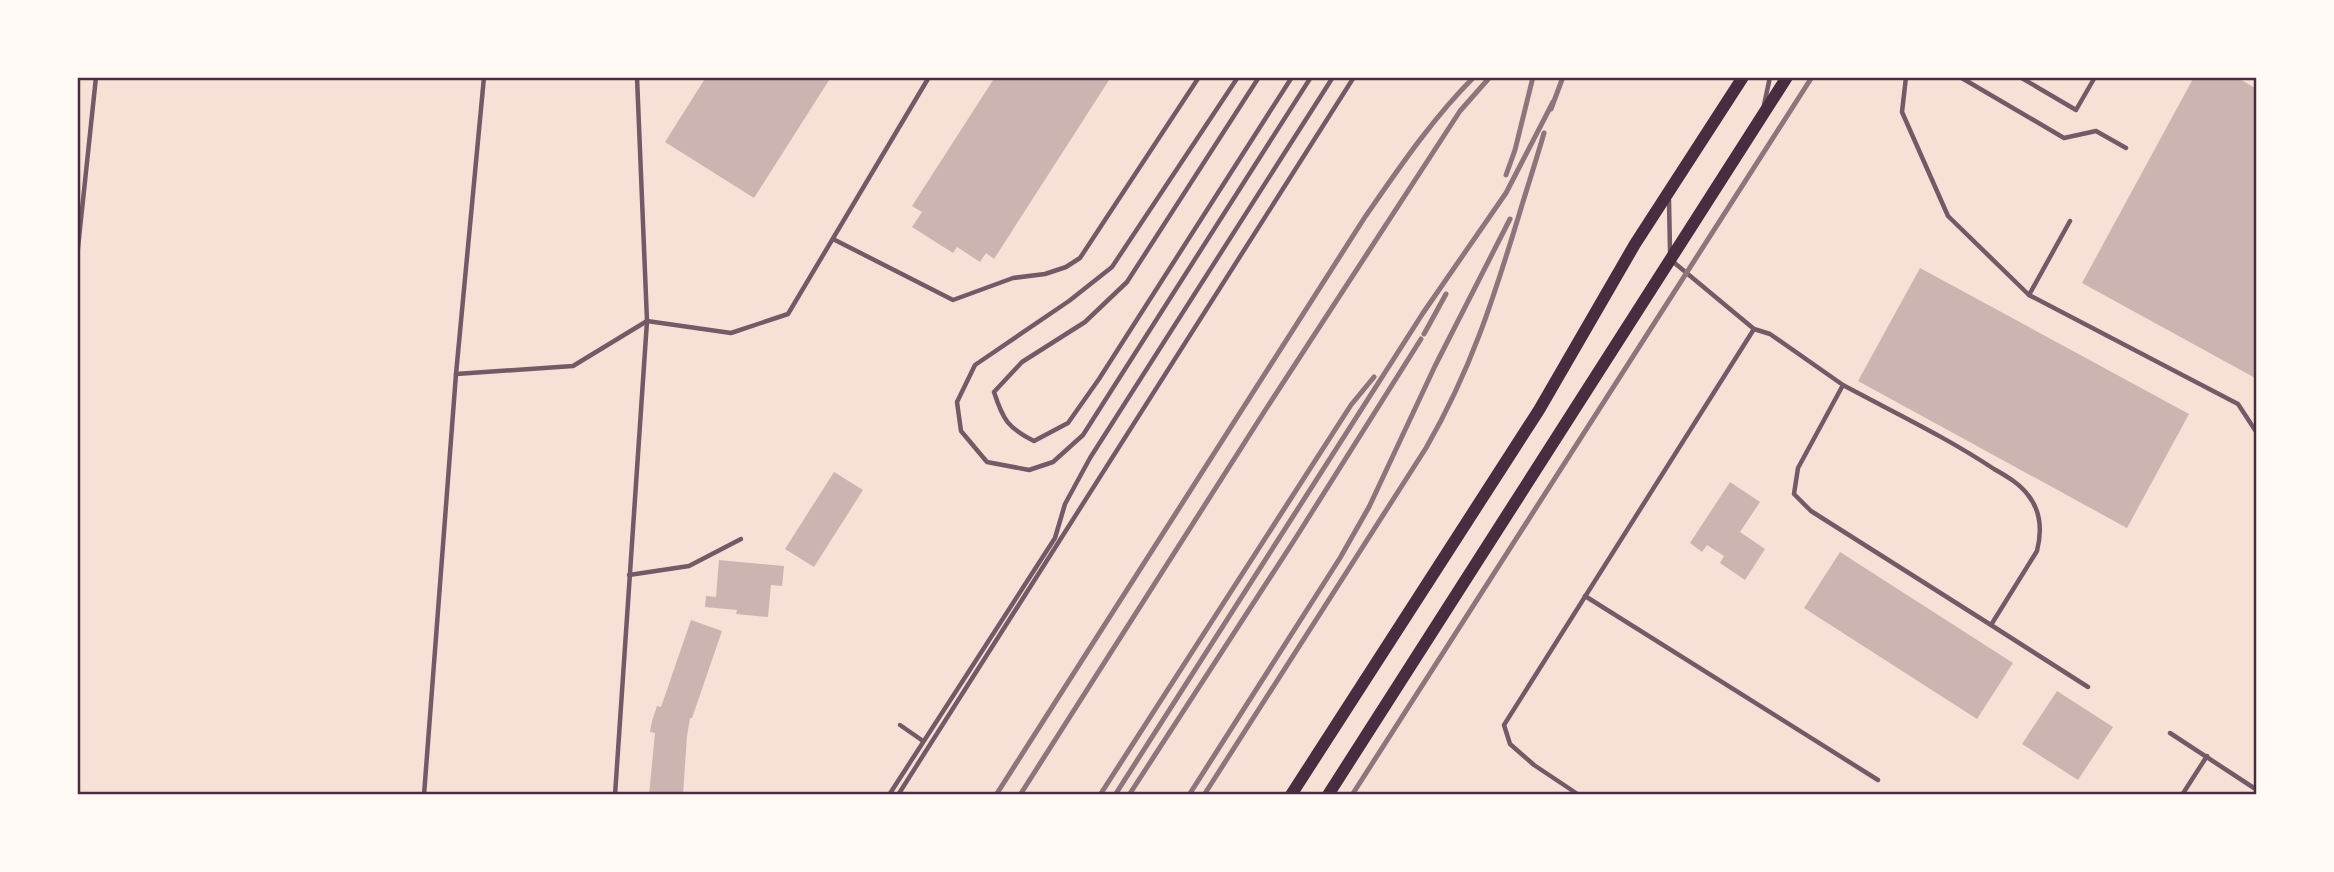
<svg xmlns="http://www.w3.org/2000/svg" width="2334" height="872" font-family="Quicksand,sans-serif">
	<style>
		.building { fill: #ccb4b1 }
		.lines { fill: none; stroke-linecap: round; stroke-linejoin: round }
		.service { stroke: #755966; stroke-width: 4.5 }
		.secondary { stroke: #4a2c40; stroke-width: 12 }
		.rail { stroke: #8f747c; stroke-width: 5 }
		.neatline { fill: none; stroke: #4a2c40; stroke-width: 2.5 }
	</style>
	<rect width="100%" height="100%" fill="#f7e1d7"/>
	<g class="building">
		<polygon points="706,77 831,77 754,198 665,142"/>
		<polygon points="995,77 1111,77 994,259 986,253 980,262 957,247 953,253 912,227 922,212 912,206"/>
		<polygon points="2194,77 2236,77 2257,89 2257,379 2082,283"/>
		<polygon points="1920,268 2189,414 2127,528 1858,381"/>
		<polygon points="834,472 863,490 814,567 785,549"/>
		<polygon points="1730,482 1760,502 1740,532 1765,549 1745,580 1720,563 1724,556 1707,545 1702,552 1690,543"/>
		<polygon points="1840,552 2013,663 1977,719 1804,608"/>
		<polygon points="719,560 784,566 782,586 771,585 768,617 736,614 737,610 705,607 706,596 716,597"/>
		<polygon points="691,620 722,631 692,718 690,718 687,736 683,795 649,795 655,733 650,732 652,721 657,706 661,707"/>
		<polygon points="2057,691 2113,727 2078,780 2022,744"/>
	</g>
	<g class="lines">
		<g class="service">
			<polyline points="1238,77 1112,267 1069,301 975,365 957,402 961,431 987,462 1029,470 1053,462 1083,435 1311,77"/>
			<path d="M 1259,77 L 1127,282 L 1085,322 L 1022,362 L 994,392 C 1003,420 1008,428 1034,441 L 1068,423 L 1099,379 L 1292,77"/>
			<polyline points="1906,77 1902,112 1948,216 2029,295 2238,404 2257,433"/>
			<polyline points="1960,77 2064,138 2096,131 2126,148"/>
			<polyline points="2020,77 2076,110 2095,77"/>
			<polyline points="1764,105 1770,77"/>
			<polyline points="1669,200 1670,251"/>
			<polyline points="833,239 953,300 1013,278 1045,274 1066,267 1080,258 1199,77"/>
			<polyline points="77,257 96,77"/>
			<polyline points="2029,295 2070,221"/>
			<path d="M 1754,329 L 1770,334 L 1843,385 L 1798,468 L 1794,494 L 1811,511 L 1991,625 L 2037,551 C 2042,531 2041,511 2028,495 C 2019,483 2006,476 1994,469 C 1946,437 1893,412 1843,385"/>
			<polyline points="456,374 573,366 647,321 731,333 788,314 929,77"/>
			<polyline points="629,575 689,566 741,539"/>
			<polyline points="1585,596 1878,780"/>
			<polyline points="1991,625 2088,687"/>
			<polyline points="900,725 923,741"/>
			<polyline points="2170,733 2257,790"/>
			<polyline points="424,795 456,374 484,77"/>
			<polyline points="615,795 647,321 637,77"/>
			<polyline points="889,795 1055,538 1065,504 1090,458 1333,77"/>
			<polyline points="898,795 1354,77"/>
			<polyline points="1579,795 1534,765 1510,744 1504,725 1754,329 1671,260"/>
			<polyline points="2182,795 2207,756"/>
		</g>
		<g class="secondary">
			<polyline points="1291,795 1539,410 1635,244 1743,77"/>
			<polyline points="1328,795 1787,77"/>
		</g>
		<g class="rail">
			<polyline points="1551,109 1563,77"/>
			<polyline points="1506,175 1515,150 1533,77"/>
			<polyline points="1424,334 1446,294"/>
			<path d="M 996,795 L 1365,217 C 1399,168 1432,119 1474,77"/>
			<polyline points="1020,795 1266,409 1460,111 1490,77"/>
			<polyline points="1100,795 1351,405 1374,377"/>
			<polyline points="1115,795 1423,313 1506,193 1553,102"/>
			<polyline points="1129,795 1295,539 1421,339"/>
			<polyline points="1189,795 1340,558 1369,507 1435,366 1510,219"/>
			<path d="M 1204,795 L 1426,448 C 1471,370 1493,300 1519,215 C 1527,188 1536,161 1544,133"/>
			<polyline points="1352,795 1812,77"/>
		</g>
	</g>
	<rect width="2334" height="872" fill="none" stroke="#fffaf5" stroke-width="158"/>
	<rect x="79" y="79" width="2176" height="714" class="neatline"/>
</svg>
